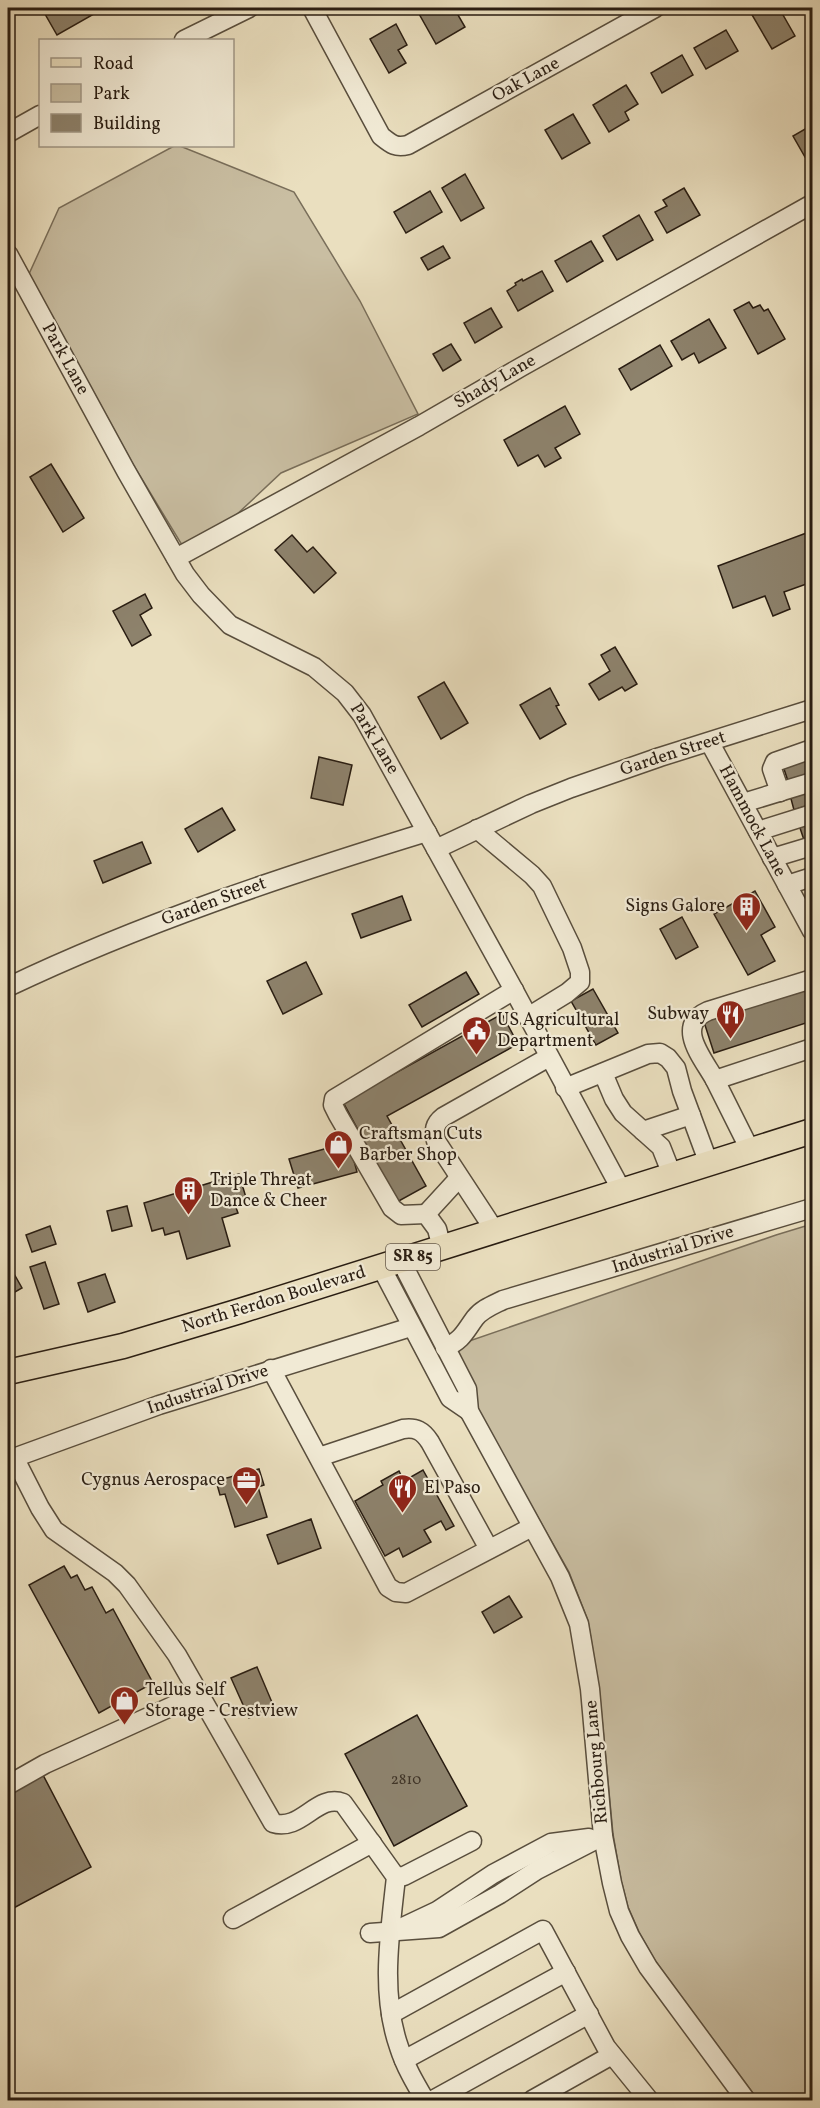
<svg xmlns="http://www.w3.org/2000/svg" width="820" height="2108" font-family="Vollkorn,serif">
	<style>
		.green { fill: #c9bea2; stroke: #796e5a; stroke-width: 1.5 }
		.building { fill: #8d826c; stroke: #291d12; stroke-width: 1.5 }
		.lines { fill: none; stroke-linecap: round; stroke-linejoin: round }
		.minor-casing { stroke: #594e3d; stroke-width: 21 }
		.major-casing { stroke: #291d12; stroke-width: 27 }
		.minor { stroke: #f1ead5; stroke-width: 18 }
		.major { stroke: #eadfbf; stroke-width: 24 }
		.labels { text-anchor: middle; dominant-baseline: central; stroke-width: 4.5; stroke-linejoin: round; paint-order: stroke }
		.number-label { font-size: 15px; fill: #423628 }
		.shield { fill: #f1ead5; stroke: #655a4c; stroke-width: 1.5 }
		.shield-label { font-size: 16px; font-weight: bold; fill: #291d12 }
		.street-label { font-size: 18px; fill: #291d12; stroke: #f1ead5 }
		.poi-label { font-size: 18px; fill: #291d12; stroke: #f1ead5; text-anchor: start }
	</style>
	<rect width="100%" height="100%" fill="#eadfbf"/>
	<filter id="stains"><feTurbulence type="fractalNoise" baseFrequency=".00333" numOctaves="4"/><feColorMatrix values="0 0 0 0 .2 0 0 0 0 .09 0 0 0 0 .02 0 0 0 .5 -.17"/></filter>
	<radialGradient id="worn" r=".72"><stop offset=".6" stop-color="#630" stop-opacity="0"/><stop offset="1" stop-color="#630" stop-opacity=".3"/></radialGradient>
	<g class="green">
		<polygon points="174,146 180,146 294,192 360,301 418,414 281,473 233,518 182,545 134,466 29,274 59,208"/>
		<polygon points="812,1224 812,2100 758,2100 656,1962 639,1932 628,1907 621,1880 613,1834 599,1687 588,1621 569,1572 473,1403 449,1348 776,1235"/>
	</g>
	<g class="building">
		<polygon points="56,8 100,8 101,10 57,35 45,14"/>
		<polygon points="426,8 454,8 465,27 436,44 418,12"/>
		<polygon points="748,8 779,8 795,36 772,49"/>
		<polygon points="396,24 407,45 398,50 406,63 389,73 370,39"/>
		<polygon points="726,30 738,51 706,69 694,48"/>
		<polygon points="682,55 693,75 662,93 651,73"/>
		<polygon points="626,85 638,104 625,112 629,120 609,132 593,105"/>
		<polygon points="573,114 590,143 562,159 545,130"/>
		<polygon points="812,125 812,153 805,157 793,136"/>
		<polygon points="465,174 484,208 461,221 442,188"/>
		<polygon points="684,188 700,215 667,233 655,212 667,206 663,200"/>
		<polygon points="430,191 442,212 406,233 394,212"/>
		<polygon points="639,215 653,240 617,260 603,236"/>
		<polygon points="591,241 603,261 567,282 555,261"/>
		<polygon points="443,246 450,258 428,270 421,258"/>
		<polygon points="542,271 553,291 518,311 507,291 516,285 515,283 522,279 523,281"/>
		<polygon points="749,302 753,308 760,305 764,311 768,309 785,339 758,354 734,310"/>
		<polygon points="491,308 502,327 475,343 464,323"/>
		<polygon points="709,319 726,348 699,363 694,353 682,360 671,341"/>
		<polygon points="451,344 461,360 443,371 433,354"/>
		<polygon points="660,345 672,366 631,390 619,369"/>
		<polygon points="565,406 580,434 555,448 561,458 545,467 538,455 518,466 504,440"/>
		<polygon points="51,464 84,518 63,532 30,477"/>
		<polygon points="809,532 812,543 812,582 784,592 790,609 773,616 765,596 733,608 718,566"/>
		<polygon points="292,535 307,552 313,547 336,573 314,593 275,550"/>
		<polygon points="145,594 152,608 140,615 151,635 132,646 113,611"/>
		<polygon points="615,647 637,684 625,691 622,687 599,700 589,684 610,671 601,655"/>
		<polygon points="444,682 468,723 441,739 418,697"/>
		<polygon points="550,688 559,705 556,706 566,724 540,739 520,705"/>
		<polygon points="319,757 352,765 343,805 311,798"/>
		<polygon points="812,757 812,774 788,781 783,766"/>
		<polygon points="812,788 812,804 794,810 790,795"/>
		<polygon points="222,808 235,830 198,852 185,829"/>
		<polygon points="812,821 812,837 804,840 799,825"/>
		<polygon points="142,842 151,863 103,883 94,861"/>
		<polygon points="755,891 775,927 761,935 775,961 748,975 714,914"/>
		<polygon points="402,896 411,920 361,938 352,914"/>
		<polygon points="682,917 698,947 676,959 660,929"/>
		<polygon points="306,962 322,994 283,1014 267,981"/>
		<polygon points="466,972 479,994 422,1027 409,1005"/>
		<polygon points="593,989 618,1033 596,1045 571,1001"/>
		<polygon points="805,989 812,1012 812,1021 714,1053 704,1022"/>
		<polygon points="502,1014 518,1044 387,1116 426,1186 397,1202 343,1102"/>
		<polygon points="349,1142 357,1172 298,1188 289,1159"/>
		<polygon points="239,1174 247,1201 235,1205 238,1213 222,1218 230,1246 187,1259 179,1231 165,1235 163,1228 152,1231 144,1203"/>
		<polygon points="127,1206 132,1226 112,1231 107,1211"/>
		<polygon points="50,1226 56,1244 32,1252 26,1235"/>
		<polygon points="45,1262 59,1304 44,1309 30,1267"/>
		<polygon points="13,1272 22,1288 8,1296 8,1275"/>
		<polygon points="105,1274 115,1302 88,1312 78,1283"/>
		<polygon points="259,1469 264,1485 258,1487 267,1517 235,1527 225,1494 220,1495 216,1481"/>
		<polygon points="423,1470 454,1526 446,1530 441,1521 424,1530 431,1542 403,1557 399,1548 385,1556 355,1501 383,1485 381,1481 399,1471 404,1481"/>
		<polygon points="311,1519 321,1548 278,1564 267,1535"/>
		<polygon points="64,1566 71,1578 77,1575 85,1590 92,1587 106,1613 113,1609 153,1683 99,1713 29,1585"/>
		<polygon points="509,1596 522,1617 494,1633 482,1612"/>
		<polygon points="257,1667 274,1707 249,1718 231,1678"/>
		<polygon points="417,1715 467,1806 394,1846 345,1754"/>
		<polygon points="42,1773 91,1867 8,1911 8,1791"/>
	</g>
	<g class="lines">
		<defs>
			<g id="minor">
				<path d="M 312,8 L 381,136 C 391,144 395,148 408,145 L 655,8"/>
				<polyline points="184,40 249,8"/>
				<polyline points="8,133 40,115"/>
				<polyline points="8,254 126,471 185,574 201,595 230,625 314,667 345,693 362,715 510,983 622,1191"/>
				<polyline points="176,558 419,426 521,367 812,204"/>
				<polyline points="710,743 812,931"/>
				<polyline points="780,792 772,769 775,762 812,749"/>
				<polyline points="743,803 812,782"/>
				<polyline points="477,829 532,875 542,886 572,948 580,972 580,982 567,993 528,1017"/>
				<polyline points="758,831 812,814"/>
				<polyline points="436,849 531,804 571,788 660,757 812,709"/>
				<polyline points="772,858 812,846"/>
				<polyline points="787,885 812,877"/>
				<path d="M 8,987 C 142,923 284,876 427,832"/>
				<polyline points="603,1073 614,1099 623,1113 661,1147 672,1175"/>
				<path d="M 715,1080 C 703,1058 674,1026 708,1011 L 812,979"/>
				<polyline points="565,1088 648,1054 660,1053 668,1058 676,1068 682,1091 709,1164"/>
				<polyline points="643,1131 691,1115"/>
				<polyline points="750,1150 715,1080 812,1048"/>
				<polyline points="426,1214 459,1178"/>
				<path d="M 495,1231 L 436,1141 C 434,1130 434,1124 443,1117 L 549,1057"/>
				<polyline points="442,1248 437,1229 426,1214 401,1215 392,1208 338,1115 333,1105 334,1099 514,990"/>
				<polyline points="401,1261 467,1389 469,1411 560,1577 579,1624 590,1689 603,1836 612,1883 619,1911 630,1936 648,1967 746,2100"/>
				<polyline points="381,1267 450,1398 469,1411"/>
				<path d="M 445,1348 C 463,1339 464,1333 475,1318 C 482,1309 493,1305 503,1300 L 812,1208"/>
				<polyline points="271,1369 388,1587 396,1592 406,1593 532,1527"/>
				<path d="M 14,1457 L 40,1508 L 54,1530 L 115,1573 L 127,1585 L 177,1655 L 273,1823 C 301,1832 317,1793 343,1803 L 396,1877 C 390,1933 380,1993 399,2047 C 405,2066 415,2083 425,2100"/>
				<path d="M 319,1457 L 403,1429 C 416,1427 423,1431 430,1442 L 489,1549"/>
				<polyline points="8,1460 159,1405 411,1327"/>
				<polyline points="8,1785 45,1764 199,1694"/>
				<polyline points="396,1877 404,1876 472,1841"/>
				<polyline points="233,1919 372,1843"/>
				<polyline points="403,1927 437,1911 493,1874 551,1843 589,1838"/>
				<polyline points="370,1933 439,1928 500,1894 537,1870 603,1836"/>
				<polyline points="391,2014 543,1930 606,2047 649,2100"/>
				<polyline points="404,2060 566,1972"/>
				<polyline points="433,2100 589,2014"/>
				<polyline points="532,2100 612,2055"/>
			</g>
			<polyline id="major" points="8,1372 123,1346 240,1311 812,1131"/>
		</defs>
		<use href="#minor" class="minor-casing"/>
		<use href="#major" class="major-casing"/>
		<use href="#minor" class="minor"/>
		<use href="#major" class="major"/>
	</g>
	<defs>
		<symbol id="building-pin" viewBox="-11 -11 22 30"><path d="M0 17L-7.5 6A9.5 9.5 0 1 1 7.5 6Z" fill="#8f2418" stroke="#f1ead5"/><path d="M-4-6H4V6H1V3H-1V6H-4ZM-2.5-4.3h1.7v1.8h-1.7ZM.8-4.3h1.7v1.8H.8ZM-2.5-1h1.7V.8h-1.7ZM.8-1h1.7V.8H.8Z" fill="#fff"/></symbol>
		<symbol id="restaurant-pin" viewBox="-11 -11 22 30"><path d="M0 17L-7.5 6A9.5 9.5 0 1 1 7.5 6Z" fill="#8f2418" stroke="#f1ead5"/><path d="M-5-6h1v4h1v-4h1v4h1v-4h1v5L-1.5 .5V6h-2V.5L-5-1ZM5-6V6H3V1.5H1.5Q1.5-4 5-6Z" fill="#fff"/></symbol>
		<symbol id="civic-pin" viewBox="-11 -11 22 30"><path d="M0 17L-7.5 6A9.5 9.5 0 1 1 7.5 6Z" fill="#8f2418" stroke="#f1ead5"/><path d="M-.6-6.5H3V-4.5H.6V-3L4-1V1h2V6H-6V1h2V-1L-.6-3ZM-1.2 2.5V6h2.4V2.5Z" fill="#fff"/></symbol>
		<symbol id="shop-pin" viewBox="-11 -11 22 30"><path d="M0 17L-7.5 6A9.5 9.5 0 1 1 7.5 6Z" fill="#8f2418" stroke="#f1ead5"/><path d="M-5-2.5h2.3a2.7 3.5 0 0 1 5.4 0H5L5.5 6h-11ZM-1.5-2.5h3a1.5 2.3 0 0 0-3 0Z" fill="#fff"/></symbol>
		<symbol id="office-pin" viewBox="-11 -11 22 30"><path d="M0 17L-7.5 6A9.5 9.5 0 1 1 7.5 6Z" fill="#8f2418" stroke="#f1ead5"/><path d="M-6-3h4V-5.5h4V-3h4V5H-6ZM-1-4.5V-3h2v-1.5ZM-6 0V1H6V0Z" fill="#fff"/></symbol>
	</defs>
	<g fill-rule="evenodd">
		<use href="#building-pin" x="730" y="890" width="33" height="45"/>
		<use href="#restaurant-pin" x="714" y="998" width="33" height="45"/>
		<use href="#civic-pin" x="460" y="1014" width="33" height="45"/>
		<use href="#shop-pin" x="322" y="1128" width="33" height="45"/>
		<use href="#building-pin" x="172" y="1174" width="33" height="45"/>
		<use href="#office-pin" x="230" y="1464" width="33" height="45"/>
		<use href="#restaurant-pin" x="386" y="1472" width="33" height="45"/>
		<use href="#shop-pin" x="108" y="1684" width="33" height="45"/>
	</g>
	<g class="labels">
		<g class="number-label">
			<text x="406" y="1780">2810</text>
		</g>
		<rect class="shield" x="386" y="1244" width="54" height="26" rx="4.5"/>
		<g class="shield-label">
			<text x="413" y="1257">SR 85</text>
		</g>
		<g class="street-label">
			<text transform="translate(526 80) rotate(-29)">Oak Lane</text>
			<text transform="translate(65 359) rotate(61)">Park Lane</text>
			<text transform="translate(495 382) rotate(-30)">Shady Lane</text>
			<text transform="translate(374 739) rotate(59)">Park Lane</text>
			<text transform="translate(673 754) rotate(-18)">Garden Street</text>
			<text transform="translate(752 821) rotate(62)">Hammock Lane</text>
			<text transform="translate(214 902) rotate(-20)">Garden Street</text>
			<text transform="translate(673 1250) rotate(-17)">Industrial Drive</text>
			<text transform="translate(274 1300) rotate(-17)">North Ferdon Boulevard</text>
			<text transform="translate(208 1390) rotate(-18)">Industrial Drive</text>
			<text transform="translate(597 1762) rotate(-95)">Richbourg Lane</text>
		</g>
		<g class="poi-label">
			<text x="725" y="906" text-anchor="end">Signs Galore</text>
			<text x="709" y="1014" text-anchor="end">Subway</text>
			<text x="497" y="1020">US Agricultural<tspan x="497" dy="21">Department</tspan></text>
			<text x="359" y="1134">Craftsman Cuts<tspan x="359" dy="21">Barber Shop</tspan></text>
			<text x="210" y="1180">Triple Threat<tspan x="210" dy="21">Dance &amp; Cheer</tspan></text>
			<text x="225" y="1480" text-anchor="end">Cygnus Aerospace</text>
			<text x="424" y="1488">El Paso</text>
			<text x="145" y="1690">Tellus Self<tspan x="145" dy="21">Storage - Crestview</tspan></text>
		</g>
	</g>
	<rect width="820" height="2108" fill="none" stroke="#eadfbf" stroke-width="30"/>
	<rect x="9" y="9" width="802" height="2090" fill="none" stroke="#291d12" stroke-width="3"/>
	<rect x="15" y="15" width="790" height="2078" fill="none" stroke="#291d12" stroke-width="1.5"/>
	<rect x="39" y="39" width="195" height="108" fill="#f1ead5" stroke="#a19887" stroke-width="1.5"/>
	<rect x="51" y="58" width="30" height="9" fill="#eadfbf" stroke="#a19887" stroke-width="1.5"/>
	<text x="93" y="69" font-size="18" fill="#291d12">Road</text>
	<rect x="51" y="84" width="30" height="18" fill="#c9bea2" stroke="#a19887" stroke-width="1.5"/>
	<text x="93" y="99" font-size="18" fill="#291d12">Park</text>
	<rect x="51" y="114" width="30" height="18" fill="#8d826c" stroke="#a19887" stroke-width="1.5"/>
	<text x="93" y="129" font-size="18" fill="#291d12">Building</text>
	<rect width="100%" height="100%" filter="url(#stains)"/>
	<rect width="100%" height="100%" fill="url(#worn)"/>
</svg>
